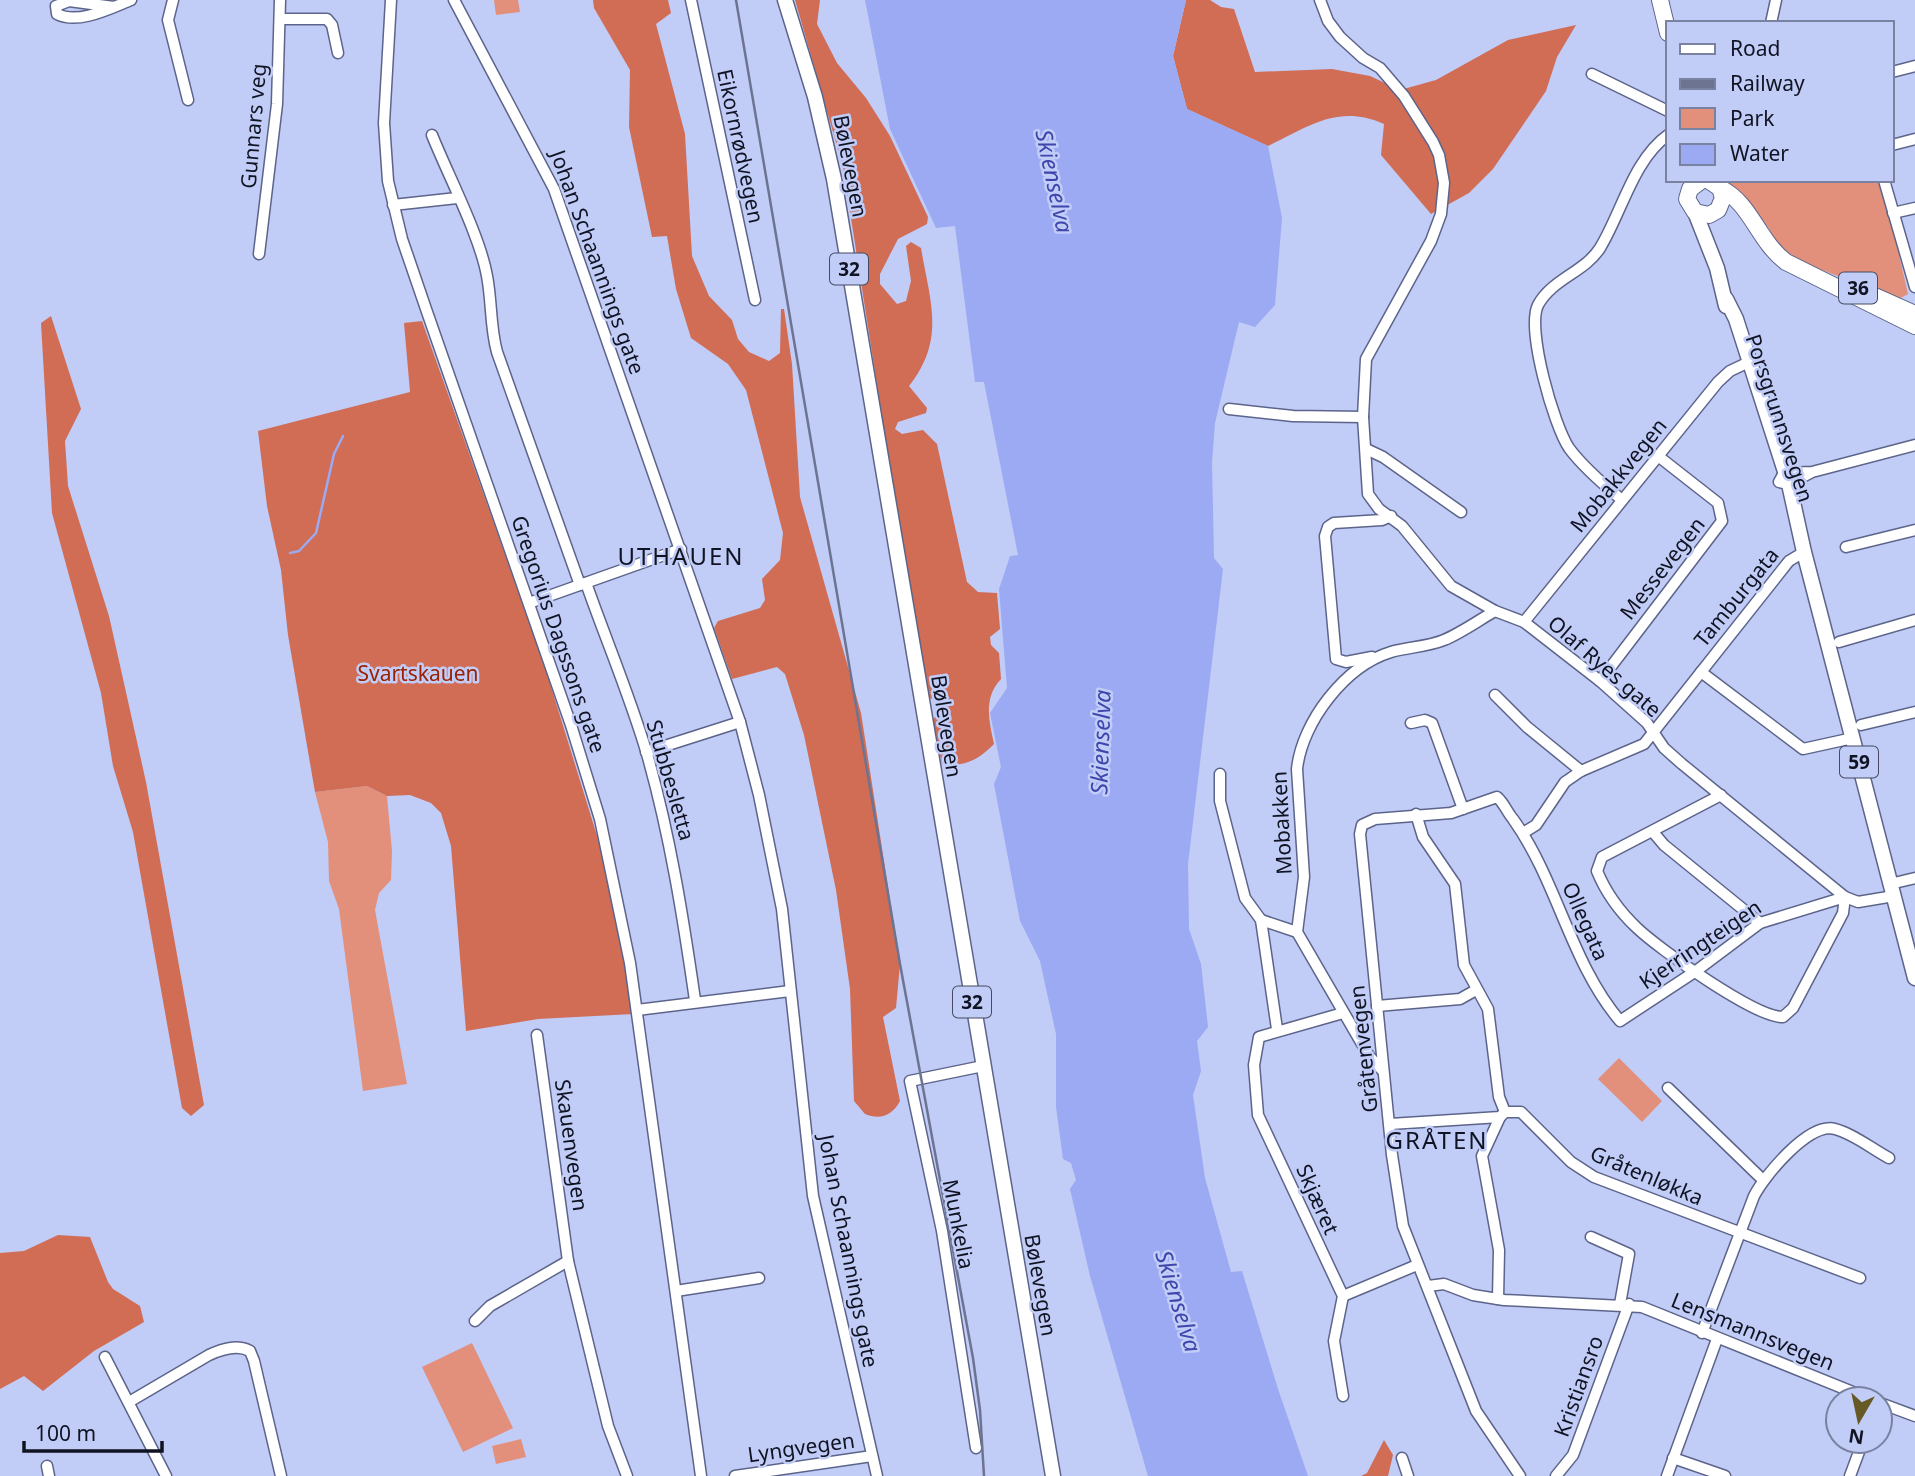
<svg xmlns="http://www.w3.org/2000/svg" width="1915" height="1476" font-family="'Noto Sans',sans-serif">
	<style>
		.green { fill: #e2907c }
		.forest { fill: #d16c55 }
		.water { fill: #9baaf2 }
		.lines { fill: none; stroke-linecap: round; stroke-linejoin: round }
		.stream { stroke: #9baaf2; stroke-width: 2.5 }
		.minor-casing { stroke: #5c648a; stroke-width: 13 }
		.major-casing { stroke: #5c648a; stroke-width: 17 }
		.highway-casing { stroke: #5c648a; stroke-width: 18 }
		.minor { stroke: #fff; stroke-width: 10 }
		.major { stroke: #fff; stroke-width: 14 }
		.highway { stroke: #fff; stroke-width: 16 }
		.rail { stroke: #6d7491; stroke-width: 2.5 }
		.labels { text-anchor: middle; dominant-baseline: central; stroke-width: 5; stroke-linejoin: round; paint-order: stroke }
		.shield { fill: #c1ccf7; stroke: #454a62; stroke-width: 2 }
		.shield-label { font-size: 19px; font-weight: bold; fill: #101322 }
		.street-label { font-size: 21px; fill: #101322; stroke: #c1ccf7 }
		.park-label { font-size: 21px; fill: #9b2100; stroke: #c1ccf7 }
		.water-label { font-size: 23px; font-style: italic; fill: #3e46ad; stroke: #c1ccf7 }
		.quarter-label { font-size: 24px; letter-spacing: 2px; fill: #101322; stroke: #c1ccf7 }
	</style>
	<rect width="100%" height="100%" fill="#c1ccf7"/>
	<g class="green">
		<polygon points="494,0 518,0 520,12 496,15"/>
		<polygon points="1724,180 1882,180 1908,294 1897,300 1790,257 1778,246 1768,227"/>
		<polygon points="367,786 387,796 392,851 391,880 379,893 375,910 407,1084 363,1091 339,909 329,881 328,842 315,792"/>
		<polygon points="1619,1058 1662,1101 1642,1122 1598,1079"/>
		<polygon points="472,1343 513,1428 463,1452 422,1367"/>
		<polygon points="521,1439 526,1457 496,1464 492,1446"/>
	</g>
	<g class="forest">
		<path d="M 593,0 L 668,0 L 671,13 L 656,24 L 685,134 L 692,256 L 709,296 L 732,320 L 738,339 L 749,352 L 769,361 L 780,353 L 781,309 L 784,309 L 792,364 L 800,497 L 861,713 L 900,964 L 896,1008 L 883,1017 L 900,1101 C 892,1116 880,1120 865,1114 L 854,1101 L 850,989 L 836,890 L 804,735 L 785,674 L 777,667 L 732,679 L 714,628 L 718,621 L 760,608 L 765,600 L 762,579 L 780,560 L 783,533 L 746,390 L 728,364 L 691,338 L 676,289 L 667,236 L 652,237 L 629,127 L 630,70 L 594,8 Z"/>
		<path d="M 795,0 L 820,0 L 817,24 L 837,63 L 866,98 L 890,136 L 928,217 L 927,224 L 898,239 L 880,274 L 880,284 L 897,304 L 906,301 L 911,281 L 906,246 L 911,242 L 921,248 C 930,302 946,339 909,386 L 927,408 L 926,413 L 898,422 L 895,429 L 902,434 L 923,430 L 937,444 L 967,582 L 978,592 L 997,593 L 1000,629 L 990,637 L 991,645 L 999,653 L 1001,679 C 983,698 989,721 994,744 C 978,760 965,767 942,764 L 932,721 L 943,706 L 935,699 L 926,698 L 843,167 Z"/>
		<path d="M 1186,0 L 1210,0 L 1221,7 L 1234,9 L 1255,72 L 1332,69 L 1370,76 L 1400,90 L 1436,80 L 1508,40 L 1576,25 L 1557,57 L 1546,91 L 1493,169 L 1469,193 L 1431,214 L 1381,155 L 1384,124 C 1338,104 1310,126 1268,146 L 1187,109 L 1173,56 Z"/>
		<polygon points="51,316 81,409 65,441 68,486 109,616 146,782 204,1105 191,1116 182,1108 133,832 113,766 101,693 52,513 41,323"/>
		<polygon points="422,321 544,664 611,881 633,1014 538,1019 466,1031 451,846 441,813 431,803 410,795 387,796 367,786 315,792 288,635 281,570 267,506 258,431 410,392 404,323"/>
		<polygon points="58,1235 90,1237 108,1282 113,1289 140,1306 144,1322 94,1351 43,1391 24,1376 0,1389 0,1253 24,1251"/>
		<polygon points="1384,1440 1393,1455 1388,1476 1361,1476 1367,1473"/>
	</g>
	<polygon class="water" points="865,0 1186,0 1173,56 1187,109 1268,146 1282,218 1275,305 1255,327 1239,322 1215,423 1212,462 1214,558 1223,569 1188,864 1189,929 1201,964 1208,1027 1197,1041 1201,1071 1193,1095 1205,1178 1231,1272 1242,1271 1278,1389 1308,1476 1148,1476 1090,1276 1070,1189 1076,1180 1071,1163 1063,1159 1056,1107 1056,1034 1040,961 1020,921 994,784 1001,767 990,713 1007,688 999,589 1010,556 1018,555 984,382 975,382 955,226 936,228 890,129"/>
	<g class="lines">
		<polyline class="stream" points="290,553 299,551 316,533 334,454 343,436"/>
		<defs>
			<g id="minor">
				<polyline points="173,0 168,20 188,100"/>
				<polyline points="391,0 384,123 388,181 402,239 426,309 571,725 600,819 630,963 701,1476"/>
				<polyline points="454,0 554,189 740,722 759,795 782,909 813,1196 877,1476"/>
				<polyline points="691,0 755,300"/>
				<polyline points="1320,0 1328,21 1340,37 1363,58 1380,68 1404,96 1433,142 1439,155 1444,183 1441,214 1431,241 1366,359 1363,417 1368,494 1379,509 1402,526 1451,586 1495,611 1524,622 1600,681 1647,723 1664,748 1682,764 1845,897 1858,902 1894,896"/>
				<path d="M 114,7 L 69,1 L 56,6 L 57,14 C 78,25 111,8 131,0"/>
				<polyline points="281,19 327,19 332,25 338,53"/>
				<polyline points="1771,23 1776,0"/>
				<polyline points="1892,72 1915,66"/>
				<polyline points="1592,74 1668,111"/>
				<path d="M 432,135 C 448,175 480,236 487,276 C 492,302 490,327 497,352 L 580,585"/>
				<polyline points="1892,145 1915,139"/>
				<polyline points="1884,180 1915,287"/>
				<polyline points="393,205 457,198"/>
				<polyline points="1893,213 1915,208"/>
				<polyline points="259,254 277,104 280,0"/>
				<polyline points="1229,409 1293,416 1363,417"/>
				<polyline points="1366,449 1383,457 1461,512"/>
				<polyline points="1812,472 1789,484 1779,482 1784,473 1812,472 1915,445"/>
				<path d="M 1622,500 C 1604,485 1582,466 1569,448 C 1554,426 1526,329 1538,305 C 1552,279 1585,272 1600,248 C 1622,212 1633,160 1668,135"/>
				<polyline points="1846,547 1915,530"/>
				<path d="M 586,583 C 606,640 630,696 647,754 C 670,835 683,917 695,1000"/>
				<polyline points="529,603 681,549"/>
				<polyline points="1524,622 1718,382 1730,371 1749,362"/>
				<polyline points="1839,642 1915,620"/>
				<polyline points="1372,657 1346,662 1336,659 1325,536 1328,527 1334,523 1382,520 1391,516"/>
				<polyline points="1701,672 1803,749 1853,738"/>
				<polyline points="1600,681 1722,521 1718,503 1658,456"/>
				<polyline points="1495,695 1527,727 1581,771"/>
				<polyline points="1411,723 1425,720 1432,723 1463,809"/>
				<polyline points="1861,725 1915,712"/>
				<polyline points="646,752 740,722"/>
				<polyline points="1220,774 1220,801 1245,898 1261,920 1277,1029"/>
				<polyline points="1416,814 1423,837 1455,884 1464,965 1488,1009 1499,1097 1505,1112"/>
				<polyline points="1653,832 1664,845 1760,923"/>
				<polyline points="1523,833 1536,825 1565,782 1581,771 1644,744 1789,561 1804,552"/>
				<polyline points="1890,884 1915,878"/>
				<polyline points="1261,920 1297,932 1369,1056 1383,1071"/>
				<path d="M 1297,932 L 1304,877 L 1297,769 C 1302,722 1345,666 1391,652 C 1408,647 1427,647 1444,640 C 1461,633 1479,620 1495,611"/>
				<polyline points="1377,1006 1460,999 1476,990"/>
				<polyline points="637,1010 790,991"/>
				<polyline points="537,1035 568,1261 608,1426 627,1476"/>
				<polyline points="1668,1088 1763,1180"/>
				<polyline points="1390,1124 1500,1117 1505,1112 1521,1112 1571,1162 1594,1177 1860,1278"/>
				<polyline points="1591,1237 1629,1254 1620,1304"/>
				<polyline points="1428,1286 1444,1284 1473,1295 1504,1300 1642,1307 1870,1399"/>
				<polyline points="676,1291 759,1278"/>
				<polyline points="1343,1296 1417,1265"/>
				<polyline points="1498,1299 1499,1250 1482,1156 1500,1117"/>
				<polyline points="475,1321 490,1306 568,1261"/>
				<path d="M 1702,1333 L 1754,1196 C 1765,1175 1809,1122 1835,1129 C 1854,1134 1872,1149 1889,1158"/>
				<polyline points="105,1357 166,1476"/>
				<polyline points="1343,1396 1334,1341 1343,1296 1258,1115 1254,1065 1259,1037 1343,1013"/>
				<path d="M 129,1402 L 209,1355 C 222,1349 237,1344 250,1351 L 254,1361 L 281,1476"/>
				<polyline points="1880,1403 1915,1416"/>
				<polyline points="976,1448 942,1231 910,1081 983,1066"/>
				<polyline points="1402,1458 1408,1476"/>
				<polyline points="1673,1458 1725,1476"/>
				<polyline points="47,1466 49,1476"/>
				<polyline points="735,1476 872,1456"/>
				<path d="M 1520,1476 L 1476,1411 L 1403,1226 L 1392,1155 L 1360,834 L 1362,825 L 1375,819 L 1451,813 L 1497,797 C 1504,803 1507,812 1513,819 C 1558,882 1570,962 1620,1021 L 1696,971 L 1760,923 L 1845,897 L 1843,913 L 1793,1008 L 1783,1017 C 1756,1018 1659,949 1637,928 C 1620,912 1606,893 1597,871 L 1602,857 L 1721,795"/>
				<polyline points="1556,1476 1573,1455 1629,1304"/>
				<polyline points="1667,1476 1717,1339"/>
				<polyline points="1850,1476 1863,1441"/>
			</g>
			<g id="major">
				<polyline points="785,0 815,97 834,179 1053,1476"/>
				<polyline points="1695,212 1717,268 1726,306"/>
				<polyline points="1726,299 1736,319 1789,484 1804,552 1915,978"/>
			</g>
			<g id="highway">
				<polyline points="1660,0 1668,33"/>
				<polyline points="1702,180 1690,189 1687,199 1695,212 1709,215 1718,210 1723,198 1720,188 1708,180"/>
				<path d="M 1720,188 C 1751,203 1758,241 1786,262 L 1915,326"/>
				<polyline points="1850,285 1915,314"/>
			</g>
		</defs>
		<use href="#minor" class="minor-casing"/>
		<use href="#major" class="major-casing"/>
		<use href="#highway" class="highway-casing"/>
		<use href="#minor" class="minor"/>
		<use href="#major" class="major"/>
		<use href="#highway" class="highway"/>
		<polyline class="rail" points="736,0 900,964 973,1358 980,1410 984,1476"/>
	</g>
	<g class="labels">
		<g class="shield">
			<rect x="830" y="253.5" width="38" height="31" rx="5"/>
			<rect x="1839" y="272.5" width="38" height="31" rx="5"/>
			<rect x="1840" y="746.5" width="38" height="31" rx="5"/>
			<rect x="953" y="986.5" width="38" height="31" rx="5"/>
		</g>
		<g class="shield-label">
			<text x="849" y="269">32</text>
			<text x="1858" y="288">36</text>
			<text x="1859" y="762">59</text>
			<text x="972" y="1002">32</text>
		</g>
		<g class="street-label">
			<text transform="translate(253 126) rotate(-85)">Gunnars veg</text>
			<text transform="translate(741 146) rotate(78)">Eikornrødvegen</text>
			<text transform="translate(851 166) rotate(79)">Bølevegen</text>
			<text transform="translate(598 262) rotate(70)">Johan Schaannings gate</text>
			<text transform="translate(1780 418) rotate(72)">Porsgrunnsvegen</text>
			<text transform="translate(1618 475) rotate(-51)">Mobakkvegen</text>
			<text transform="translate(1662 568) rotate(-52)">Messevegen</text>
			<text transform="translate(1736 597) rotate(-51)">Tamburgata</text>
			<text transform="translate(559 634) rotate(71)">Gregorius Dagssons gate</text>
			<text transform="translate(1605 666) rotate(41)">Olaf Ryes gate</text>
			<text transform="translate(947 726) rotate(81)">Bølevegen</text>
			<text transform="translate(671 780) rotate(74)">Stubbesletta</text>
			<text transform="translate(1281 823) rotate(-93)">Mobakken</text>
			<text transform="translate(1586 921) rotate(66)">Ollegata</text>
			<text transform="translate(1700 944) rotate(-34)">Kjerringteigen</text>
			<text transform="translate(1363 1049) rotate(-96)">Gråtenvegen</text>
			<text transform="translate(572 1145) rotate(82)">Skauenvegen</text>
			<text transform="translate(1647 1175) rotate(23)">Gråtenløkka</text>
			<text transform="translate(1318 1199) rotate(66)">Skjæret</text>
			<text transform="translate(959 1224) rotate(79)">Munkelia</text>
			<text transform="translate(849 1251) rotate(79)">Johan Schaannings gate</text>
			<text transform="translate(1041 1285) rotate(80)">Bølevegen</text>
			<text transform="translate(1753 1331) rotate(22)">Lensmannsvegen</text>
			<text transform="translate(1578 1386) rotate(-70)">Kristiansro</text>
			<text transform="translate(801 1447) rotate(-8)">Lyngvegen</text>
		</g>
		<g class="park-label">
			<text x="418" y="673">Svartskauen</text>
		</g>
		<g class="water-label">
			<text transform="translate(1055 181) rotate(78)">Skienselva</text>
			<text transform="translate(1100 742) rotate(-88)">Skienselva</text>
			<text transform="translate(1179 1301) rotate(73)">Skienselva</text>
		</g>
		<g class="quarter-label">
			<text x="681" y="555">UTHAUEN</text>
			<text x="1437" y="1139">GRÅTEN</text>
		</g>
	</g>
	<rect x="1666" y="21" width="228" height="161" fill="#c1ccf7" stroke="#7a82a2" stroke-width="2"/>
	<rect x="1680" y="44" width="35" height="10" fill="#ffffff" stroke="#7a82a2" stroke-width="2"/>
	<text x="1730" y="56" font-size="21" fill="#101322">Road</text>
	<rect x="1680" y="79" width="35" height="10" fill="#6d7491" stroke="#7a82a2" stroke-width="2"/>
	<text x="1730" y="91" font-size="21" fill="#101322">Railway</text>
	<rect x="1680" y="108" width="35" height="21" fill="#e2907c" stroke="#7a82a2" stroke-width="2"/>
	<text x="1730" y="126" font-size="21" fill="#101322">Park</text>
	<rect x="1680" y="144" width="35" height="21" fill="#9baaf2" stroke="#7a82a2" stroke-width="2"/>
	<text x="1730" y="161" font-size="21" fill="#101322">Water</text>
	<g transform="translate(1859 1420) rotate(189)"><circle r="33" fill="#c1ccf7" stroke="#7a82a2" stroke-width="2"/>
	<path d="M0-5L12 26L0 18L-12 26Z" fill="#675926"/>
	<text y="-10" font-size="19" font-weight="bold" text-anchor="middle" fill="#101322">N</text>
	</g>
	<path d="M24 1441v10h138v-10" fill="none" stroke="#101322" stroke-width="3.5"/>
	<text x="35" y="1441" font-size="21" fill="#101322" stroke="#c1ccf7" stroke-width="5" paint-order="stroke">100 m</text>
</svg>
